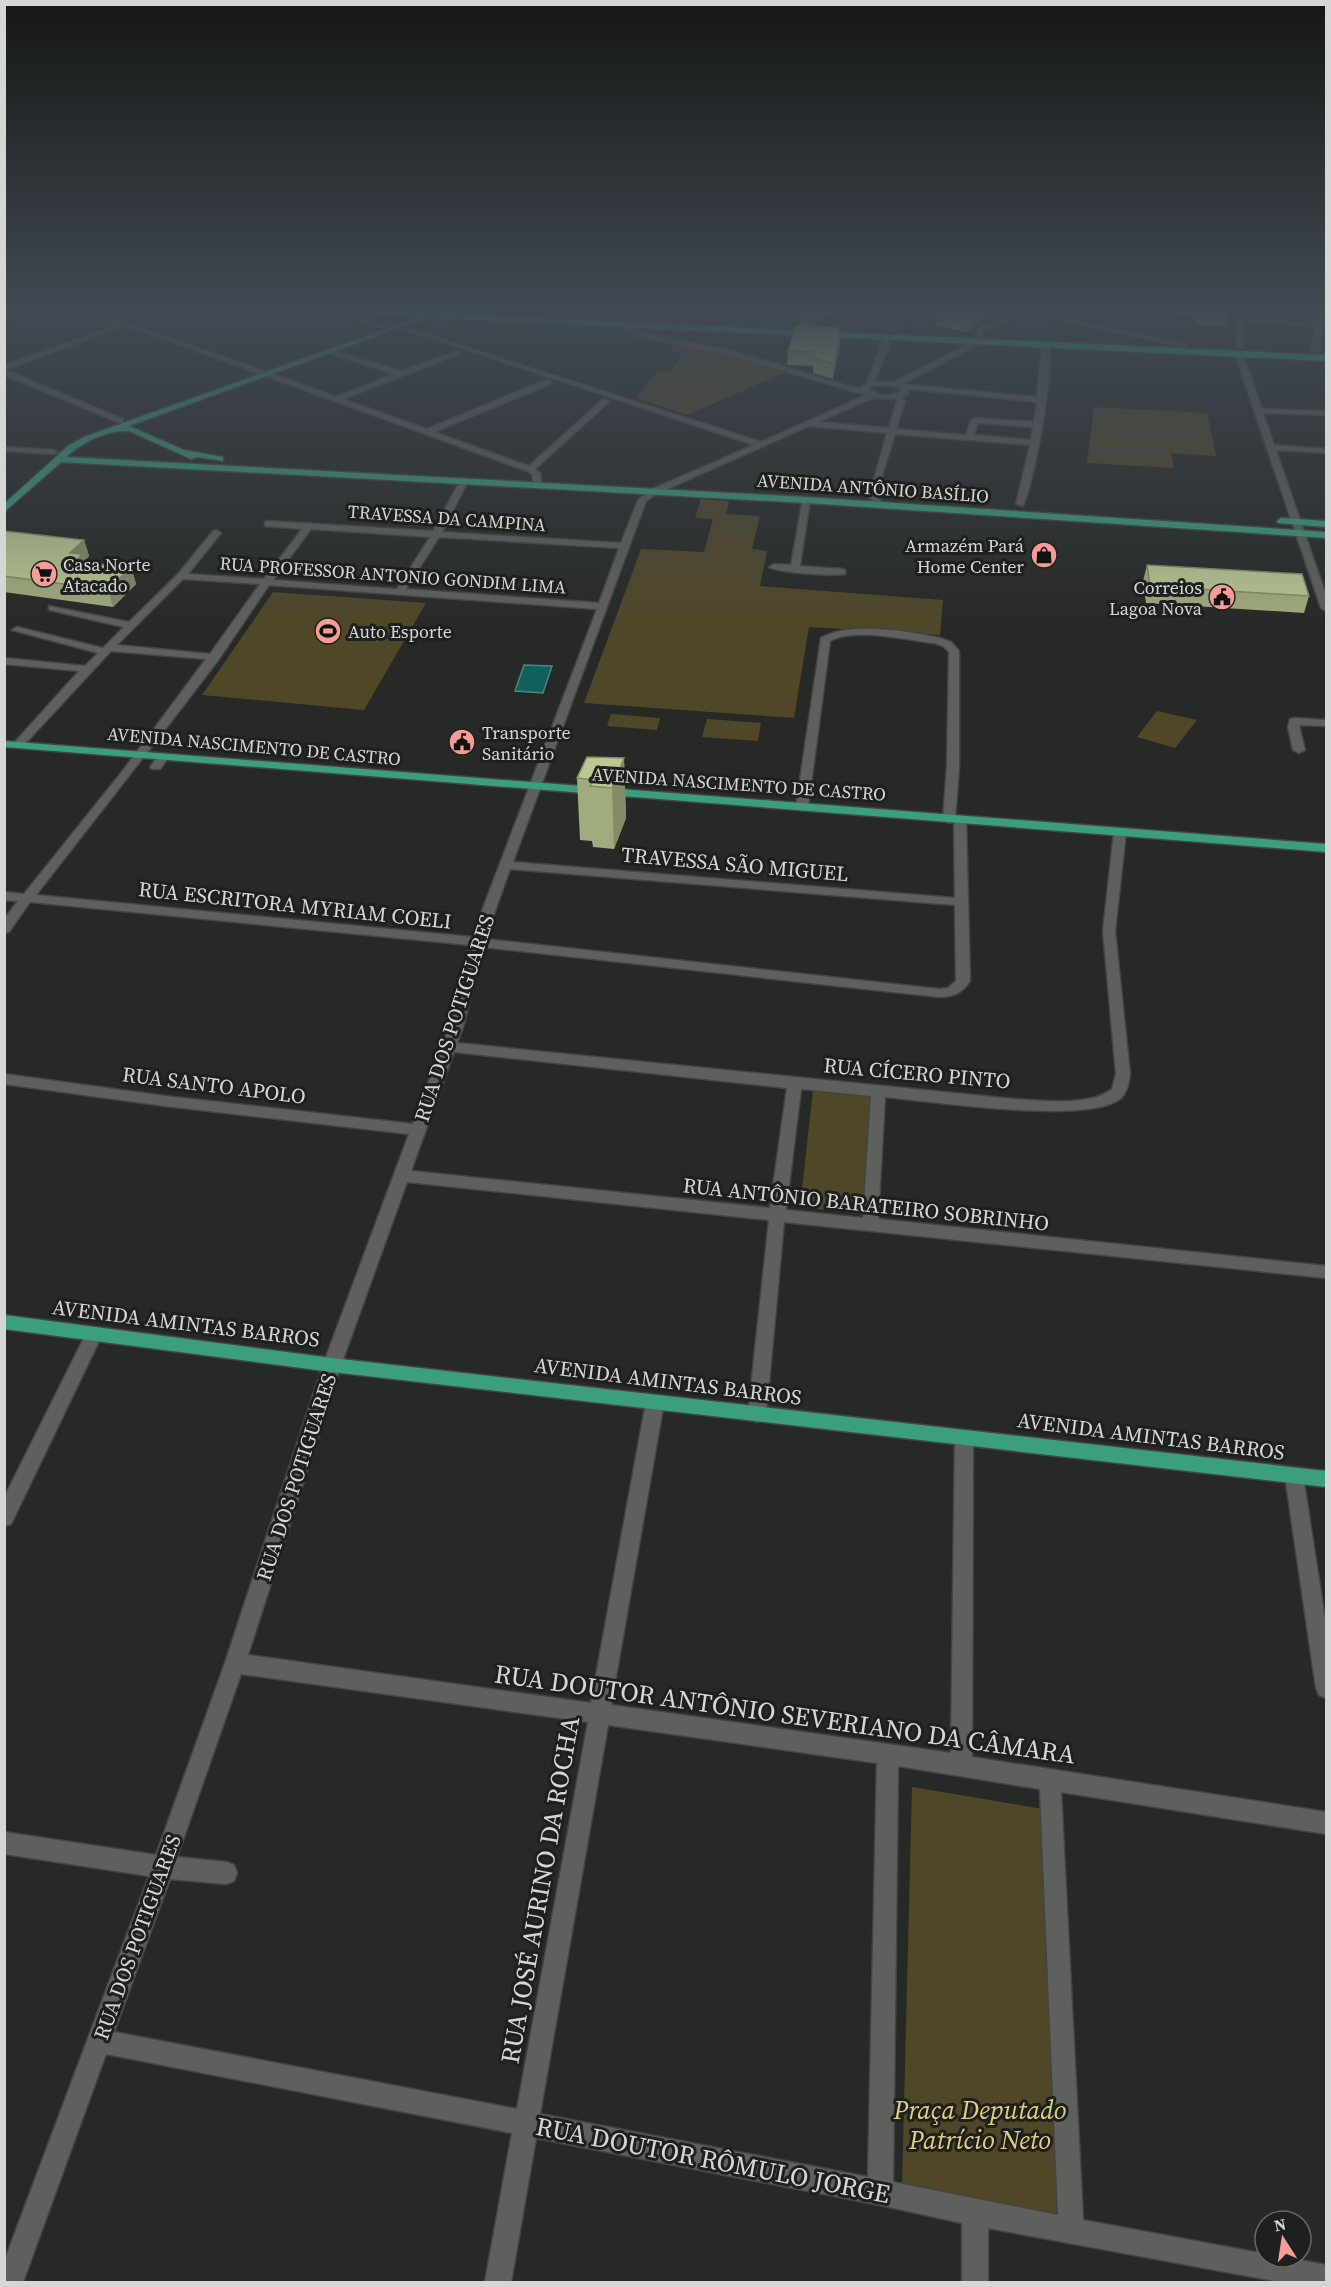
<svg xmlns="http://www.w3.org/2000/svg" width="1331" height="2287" font-family="'Source Serif 4',serif">
	<style>
		.green { fill: #504729 }
		.water { fill: #10615d; stroke: #4b8481; stroke-width: 1.5 }
		.lines { fill: none; stroke-linecap: round; stroke-linejoin: round }
		.minor-casing { stroke: #434543; stroke-width: 3 }
		.major-casing { stroke: #434543; stroke-width: 3 }
		.highway-casing { stroke: #434543; stroke-width: 3 }
		.minor { fill: #5e605d; fill-rule: evenodd }
		.major { fill: #3b9e7f; fill-rule: evenodd }
		.highway { fill: #24c795; fill-rule: evenodd }
		.wall { fill: #a1ac7e }
		.shaded-wall { fill: #838c67 }
		.building { fill: #bbc893; stroke: #838c67; stroke-width: 1.5 }
		.labels { text-anchor: middle; dominant-baseline: central; stroke-width: 6; stroke-linejoin: round; paint-order: stroke }
		.far-street-label { font-size: 18px; fill: #d5d7d5; stroke: #1e201e }
		.far-poi-label { font-size: 18px; fill: #d5d7d5; stroke: #1e201e; text-anchor: start }
		.street-label { font-size: 21px; fill: #d5d7d5; stroke: #1e201e }
		.near-street-label { font-size: 26px; fill: #d5d7d5; stroke: #1e201e }
		.near-park-label { font-size: 26px; font-style: italic; fill: #e3ce7f; stroke: #1e201e }
	</style>
	<rect width="100%" height="100%" fill="#272927"/>
	<g class="green">
		<polygon points="741,309 804,309 781,320 719,317"/>
		<polygon points="673,344 722,354 784,373 687,415 636,398 657,371 671,371 683,353 671,350"/>
		<polygon points="1094,407 1207,413 1216,456 1171,453 1174,468 1087,463"/>
		<polygon points="701,499 729,501 726,514 760,516 752,549 767,551 760,586 943,600 940,635 809,627 794,718 584,703 641,549 704,552 713,519 695,518"/>
		<polygon points="273,592 426,603 364,710 202,695"/>
		<polygon points="1157,711 1197,720 1175,748 1137,737"/>
		<polygon points="611,714 660,718 657,730 607,726"/>
		<polygon points="707,719 761,723 758,741 702,737"/>
		<polygon points="813,1090 876,1096 865,1215 800,1207"/>
		<polygon points="912,1787 1043,1809 1060,2220 902,2187"/>
	</g>
	<polygon class="water" points="524,665 552,666 543,693 515,691"/>
	<g class="lines">
		<defs>
			<g id="minor">
				<polygon points="31,309 41,309 4,320 4,316"/>
				<polygon points="79,309 88,309 265,371 258,373 125,326 5,370 123,419 123,423 120,423 4,375 4,365 119,324"/>
				<polygon points="341,309 385,326 387,327 381,328 339,312"/>
				<polygon points="573,309 582,309 606,317 603,319"/>
				<polygon points="645,309 654,309 624,319 619,318"/>
				<polygon points="910,309 917,309 892,332 888,332 888,330"/>
				<path d="M 1013,309 L 1024,309 L 1074,319 L 1092,309 L 1099,309 L 1081,321 L 1188,345 L 1184,347 L 1021,312 L 983,332 L 982,343 L 902,384 L 1037,397 L 1042,345 L 1049,343 C 1054,370 1035,480 1023,506 L 1016,504 L 1030,445 L 895,434 L 878,489 L 877,497 L 884,505 L 880,508 L 869,497 L 887,433 L 809,426 L 656,494 L 646,501 L 513,862 L 955,898 L 954,820 L 949,823 L 943,819 L 947,767 L 949,652 L 943,646 L 934,643 C 907,640 853,627 830,641 L 808,807 L 802,811 L 796,807 L 821,638 C 848,621 909,631 940,638 L 951,642 L 959,651 L 959,767 L 955,819 L 960,816 L 966,820 L 970,981 C 962,993 954,997 939,997 L 482,947 L 464,1024 L 457,1043 L 1003,1098 C 1031,1100 1090,1108 1112,1089 L 1116,1074 L 1103,931 L 1114,832 L 1116,829 L 1124,829 L 1126,832 L 1115,931 L 1130,1074 C 1129,1083 1127,1093 1120,1099 C 1085,1125 931,1101 885,1097 L 878,1219 L 1326,1266 L 1326,1278 L 784,1222 L 766,1415 L 763,1420 L 757,1422 L 751,1420 L 748,1415 L 769,1220 L 407,1182 L 341,1365 L 248,1655 L 591,1703 L 646,1402 L 649,1397 L 655,1395 L 661,1397 L 664,1402 L 611,1705 L 951,1753 L 955,1438 L 958,1433 L 964,1430 L 970,1433 L 973,1438 L 972,1757 L 1326,1812 L 1326,1834 L 1061,1792 L 1083,2220 L 1265,2254 L 1265,2257 L 1283,2257 L 1326,2265 L 1326,2282 L 1280,2282 L 988,2228 L 988,2282 L 962,2282 L 962,2223 L 880,2205 L 536,2138 L 511,2282 L 485,2282 L 512,2133 L 106,2054 L 23,2282 L 4,2282 L 4,2262 L 149,1876 L 4,1854 L 4,1832 L 156,1855 L 225,1663 L 323,1365 L 409,1134 L 165,1106 L 4,1084 L 4,1074 L 165,1096 L 413,1124 L 450,1024 L 470,945 L 30,902 L 9,932 L 4,933 L 4,919 L 18,901 L 4,900 L 4,892 L 24,894 L 121,773 L 206,659 L 111,651 L 22,747 L 18,748 L 12,745 L 14,743 L 79,671 L 4,664 L 4,658 L 85,666 L 98,653 L 12,630 L 17,627 L 103,648 L 124,627 L 49,610 L 49,606 L 129,622 L 178,574 L 213,531 L 216,530 L 221,533 L 188,574 L 264,579 L 302,529 L 265,526 L 265,522 L 268,521 L 433,531 L 460,481 L 464,478 L 468,481 L 442,532 L 621,543 L 638,500 L 650,490 L 754,445 L 398,327 L 398,325 L 761,442 L 866,395 L 729,355 L 638,337 L 616,325 L 616,323 L 643,333 L 733,351 L 859,389 L 867,383 L 885,335 L 892,337 L 875,381 L 894,382 L 976,340 L 978,330 ZM 889,385 L 899,388 L 901,392 L 883,396 L 867,389 L 872,386 ZM 907,389 L 1037,402 L 1034,422 L 975,418 L 971,420 L 966,435 L 896,429 L 905,401 L 902,397 L 909,393 ZM 873,398 L 896,399 L 897,401 L 889,428 L 818,422 ZM 978,423 L 1033,427 L 1031,440 L 974,435 ZM 311,529 L 430,537 L 397,589 L 273,580 ZM 439,537 L 619,548 L 599,603 L 406,589 ZM 183,579 L 260,584 L 210,654 L 117,645 ZM 269,585 L 597,609 L 472,937 L 36,895 L 167,727 L 219,659 ZM 510,869 L 955,905 L 956,981 L 948,988 L 939,989 L 485,939 ZM 454,1052 L 787,1088 L 770,1208 L 411,1171 ZM 801,1089 L 871,1096 L 863,1218 L 786,1210 ZM 241,1674 L 588,1722 L 517,2109 L 114,2032 L 170,1879 L 226,1884 L 234,1881 L 237,1873 L 234,1865 L 226,1862 L 177,1857 ZM 608,1725 L 877,1763 L 868,2177 L 540,2114 ZM 898,1766 L 1040,1789 L 1058,2215 L 893,2182 Z"/>
				<polygon points="1241,309 1247,309 1245,318 1316,323 1319,309 1325,309 1323,324 1326,324 1326,328 1322,328 1319,351 1315,353 1311,351 1315,327 1244,322 1244,348 1237,350 1238,320"/>
				<polygon points="328,349 401,371 460,350 460,354 343,399 427,429 545,380 551,380 551,384 434,432 529,466 603,399 610,401 535,469 540,473 542,485 538,488 534,485 532,474 527,471 263,375 270,373 336,397 394,374 328,353"/>
				<polygon points="1239,352 1243,354 1262,409 1326,411 1326,415 1263,413 1274,445 1326,449 1326,453 1276,450 1326,595 1326,611 1321,608 1235,354"/>
				<polygon points="4,447 54,450 58,452 54,454 4,451"/>
				<path d="M 803,498 L 810,500 L 800,566 L 842,569 L 845,570 L 845,574 C 832,576 779,573 769,567 L 774,564 L 791,565 Z"/>
				<polygon points="1294,718 1326,720 1326,726 1299,725 1305,750 1299,753 1293,750 1288,727 1290,719"/>
				<polygon points="163,754 169,757 160,769 152,769 150,767 159,755"/>
				<polygon points="94,1328 100,1330 102,1335 11,1524 4,1526 4,1498 88,1330"/>
				<polygon points="1294,1468 1300,1470 1303,1476 1326,1626 1326,1698 1319,1695 1316,1688 1285,1476 1288,1470"/>
			</g>
			<g id="major">
				<path d="M 442,309 L 451,309 L 129,426 L 184,450 L 223,457 L 223,461 L 198,457 L 191,459 L 129,431 C 107,430 82,442 66,457 L 806,497 L 1326,532 L 1326,538 L 806,503 L 61,462 L 4,512 L 4,504 L 68,446 L 84,437 Z"/>
				<polygon points="1281,518 1326,521 1326,527 1278,523 1277,521"/>
				<polygon points="4,741 1326,844 1326,852 4,747"/>
				<polygon points="4,1315 332,1358 1326,1471 1326,1487 332,1372 4,1329"/>
			</g>
			<polygon id="highway" points="290,309 341,309 1326,355 1326,361 294,311"/>
		</defs>
		<use href="#minor" class="minor-casing"/>
		<use href="#major" class="major-casing"/>
		<use href="#highway" class="highway-casing"/>
		<use href="#minor" class="minor"/>
		<use href="#major" class="major"/>
		<use href="#highway" class="highway"/>
	</g>
	<g class="wall">
		<polygon points="839,309 810,326 841,330 840,344 833,379 813,373 813,366 787,365 788,351 800,326 801,314"/>
		<polygon points="947,309 992,309 967,332 935,326 936,317"/>
		<polygon points="1179,309 1233,309 1229,317 1227,327 1196,324 1194,317 1178,315"/>
		<polygon points="4,531 84,540 89,556 84,561 85,563 131,567 136,584 113,607 4,592"/>
		<polygon points="1147,565 1309,596 1304,613 1146,603 1143,581"/>
		<polygon points="624,758 626,818 614,849 593,847 592,841 580,840 577,778"/>
	</g>
	<g class="shaded-wall">
		<polygon points="817,309 839,309 806,328 807,315"/>
		<polygon points="984,309 992,309 967,332 969,323"/>
		<polygon points="1231,309 1233,309 1229,318 1228,314"/>
		<polygon points="841,330 840,344 833,379 834,364"/>
		<polygon points="84,540 89,556 84,561 87,570 76,568 70,553"/>
		<polygon points="131,567 136,584 113,607 108,590"/>
		<polygon points="624,758 626,818 614,849 612,788"/>
	</g>
	<g class="building">
		<polygon points="802,309 817,309 807,315 801,314"/>
		<polygon points="947,309 984,309 969,323 936,317"/>
		<polygon points="1197,309 1231,309 1228,314 1229,318 1198,315"/>
		<polygon points="798,326 838,327 838,330 841,330 834,364 814,358 814,352 788,351 795,328"/>
		<polygon points="4,531 84,540 70,553 82,554 75,562 131,567 108,590 4,576"/>
		<polygon points="1147,565 1302,574 1309,596 1150,586"/>
		<polygon points="587,757 624,758 612,788 590,786 593,780 577,778"/>
	</g>
	<linearGradient id="sky" x2="0" y2="1"><stop stop-color="#151715"/><stop offset="0.49" stop-color="#414952"/><stop offset="1" stop-color="#414952" stop-opacity="0"/></linearGradient>
	<rect width="1331" height="629" fill="url(#sky)"/>
	<defs>
		<symbol id="shop-disc" viewBox="-11 -11 22 22"><circle r="9.5" fill="#f59c95" stroke="#1e201e"/><path d="M-5-2.5h2.3a2.7 3.5 0 0 1 5.4 0H5L5.5 6h-11ZM-1.5-2.5h3a1.5 2.3 0 0 0-3 0Z" fill="#111"/></symbol>
		<symbol id="supermarket-disc" viewBox="-11 -11 22 22"><circle r="9.5" fill="#f59c95" stroke="#1e201e"/><path d="M-6-5.5h2.5l.6 2H6L4.5 2H-2.5L-4.4-4H-6ZM-1.5 3.2a1.3 1.3 0 1 0 .1 0ZM3 3.2a1.3 1.3 0 1 0 .1 0Z" fill="#111"/></symbol>
		<symbol id="civic-disc" viewBox="-11 -11 22 22"><circle r="9.5" fill="#f59c95" stroke="#1e201e"/><path d="M-.6-6.5H3V-4.5H.6V-3L4-1V1h2V6H-6V1h2V-1L-.6-3ZM-1.2 2.5V6h2.4V2.5Z" fill="#111"/></symbol>
		<symbol id="stadium-disc" viewBox="-11 -11 22 22"><circle r="9.5" fill="#f59c95" stroke="#1e201e"/><path d="M0-5a6.5 5 0 1 0 0 10a6.5 5 0 1 0 0-10ZM-3.5-1.8h7v3.6h-7Z" fill="#111"/></symbol>
	</defs>
	<g fill-rule="evenodd">
		<use href="#shop-disc" x="1029" y="540" width="30" height="30"/>
		<use href="#supermarket-disc" x="29" y="559" width="30" height="30"/>
		<use href="#civic-disc" x="1207" y="582" width="30" height="30"/>
		<use href="#stadium-disc" x="313" y="616" width="30" height="30"/>
		<use href="#civic-disc" x="447" y="727" width="30" height="30"/>
	</g>
	<g class="labels">
		<g class="far-street-label">
			<text transform="translate(873 488) rotate(4)">AVENIDA ANTÔNIO BASÍLIO</text>
			<text transform="translate(447 518) rotate(4)">TRAVESSA DA CAMPINA</text>
			<text transform="translate(393 575) rotate(4)">RUA PROFESSOR ANTONIO GONDIM LIMA</text>
			<text transform="translate(254 746) rotate(5)">AVENIDA NASCIMENTO DE CASTRO</text>
			<text transform="translate(739 784) rotate(4)">AVENIDA NASCIMENTO DE CASTRO</text>
		</g>
		<g class="far-poi-label">
			<text x="1024" y="545" text-anchor="end">Armazém Pará<tspan x="1024" dy="21">Home Center</tspan></text>
			<text x="63" y="564">Casa Norte<tspan x="63" dy="21">Atacado</tspan></text>
			<text x="1202" y="587" text-anchor="end">Correios<tspan x="1202" dy="21">Lagoa Nova</tspan></text>
			<text x="348" y="631">Auto Esporte</text>
			<text x="482" y="732">Transporte<tspan x="482" dy="21">Sanitário</tspan></text>
		</g>
		<g class="street-label">
			<text transform="translate(735 864) rotate(5)">TRAVESSA SÃO MIGUEL</text>
			<text transform="translate(295 905) rotate(6)">RUA ESCRITORA MYRIAM COELI</text>
			<text transform="translate(454 1018) rotate(-72)">RUA DOS POTIGUARES</text>
			<text transform="translate(917 1073) rotate(5)">RUA CÍCERO PINTO</text>
			<text transform="translate(214 1085) rotate(7)">RUA SANTO APOLO</text>
			<text transform="translate(866 1204) rotate(6)">RUA ANTÔNIO BARATEIRO SOBRINHO</text>
			<text transform="translate(186 1323) rotate(7)">AVENIDA AMINTAS BARROS</text>
			<text transform="translate(668 1381) rotate(7)">AVENIDA AMINTAS BARROS</text>
			<text transform="translate(1151 1436) rotate(7)">AVENIDA AMINTAS BARROS</text>
			<text transform="translate(296 1477) rotate(-72)">RUA DOS POTIGUARES</text>
			<text transform="translate(137 1937) rotate(-70)">RUA DOS POTIGUARES</text>
		</g>
		<g class="near-street-label">
			<text transform="translate(785 1714) rotate(8)">RUA DOUTOR ANTÔNIO SEVERIANO DA CÂMARA</text>
			<text transform="translate(540 1890) rotate(-80)">RUA JOSÉ AURINO DA ROCHA</text>
			<text transform="translate(713 2160) rotate(11)">RUA DOUTOR RÔMULO JORGE</text>
		</g>
		<g class="near-park-label">
			<text x="980" y="2110">Praça Deputado<tspan x="980" dy="30">Patrício Neto</tspan></text>
		</g>
	</g>
	<rect width="1331" height="2287" fill="none" stroke="#d5d7d5" stroke-width="12"/>
	<g transform="translate(1283 2239) rotate(348)"><circle r="28" fill="#1e201e" stroke="#676967" stroke-width="1.5"/>
	<path d="M0-4.5L10 22L0 15L-10 22Z" fill="#f59c95"/>
	<text y="-9" font-size="16" font-weight="bold" text-anchor="middle" fill="#d5d7d5">N</text>
	</g>
</svg>
